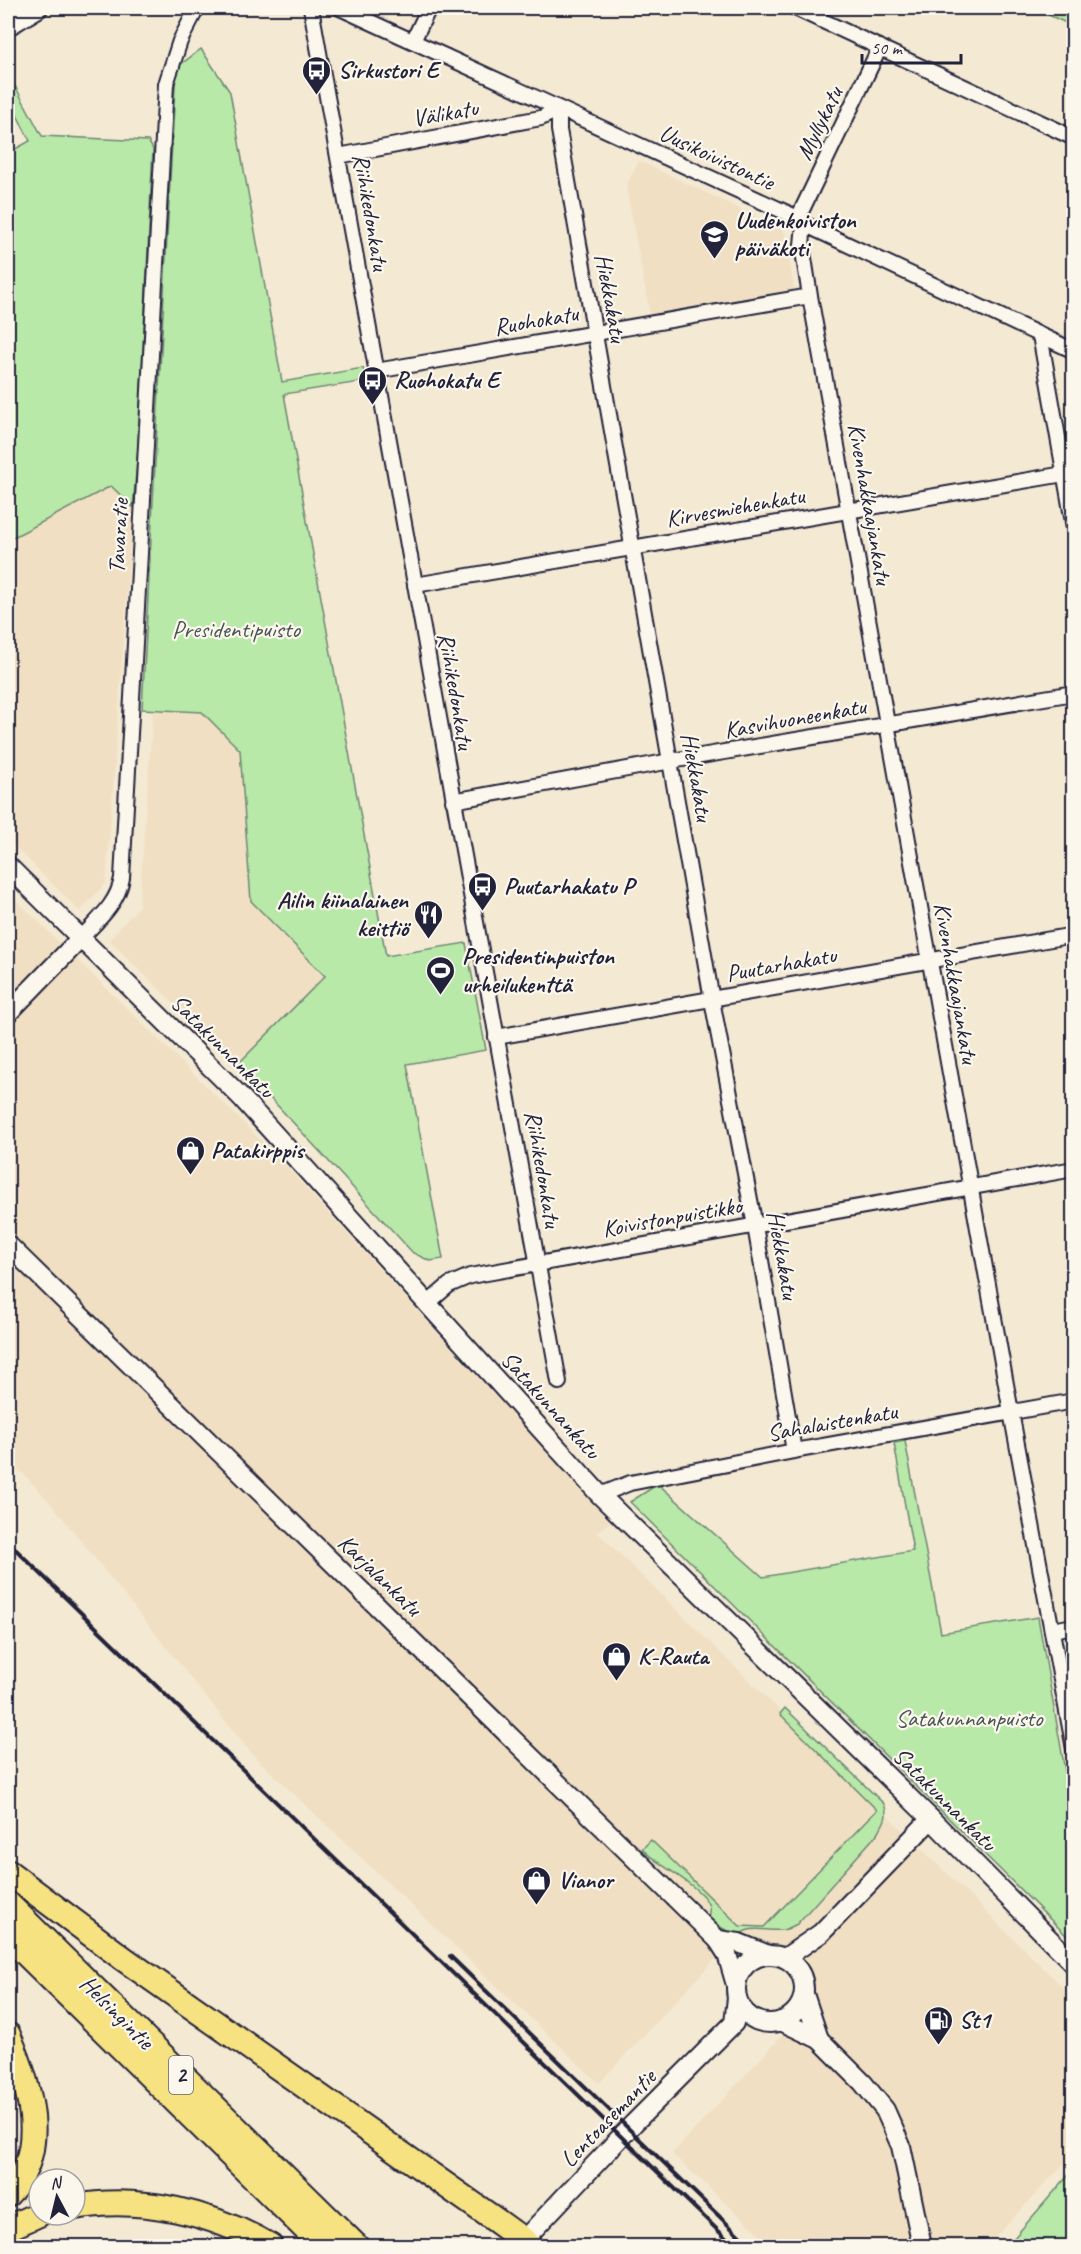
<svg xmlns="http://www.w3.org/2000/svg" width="1081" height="2254" font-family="Caveat,sans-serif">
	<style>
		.built { fill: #f0dfc2 }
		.green { fill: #b8e9a9; stroke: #6d8672; stroke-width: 1.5 }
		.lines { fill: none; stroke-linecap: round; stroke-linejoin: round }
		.street-casing { stroke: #22223b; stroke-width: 18 }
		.secondary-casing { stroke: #22223b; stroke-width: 22 }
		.highway-casing { stroke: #22223b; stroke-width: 28 }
		.street { stroke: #fbf7ec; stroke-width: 14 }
		.secondary { stroke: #fbf7ec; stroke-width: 18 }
		.highway { stroke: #f7e281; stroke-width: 24 }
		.rail { stroke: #22223b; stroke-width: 4 }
		.labels { text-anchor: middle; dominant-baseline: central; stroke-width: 4.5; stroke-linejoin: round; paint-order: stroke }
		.shield { fill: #fbf7ec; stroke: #636270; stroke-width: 1.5 }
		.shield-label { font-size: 22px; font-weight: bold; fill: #22223b }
		.poi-label { font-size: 24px; font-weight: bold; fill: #22223b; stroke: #fbf7ec; text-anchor: start }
		.street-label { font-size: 24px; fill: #22223b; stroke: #fbf7ec }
		.park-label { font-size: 24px; fill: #485456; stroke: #fbf7ec }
	</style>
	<rect width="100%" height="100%" fill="#f4e9d3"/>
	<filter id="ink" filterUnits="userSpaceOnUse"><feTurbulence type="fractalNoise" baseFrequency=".0167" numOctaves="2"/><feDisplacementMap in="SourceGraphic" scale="12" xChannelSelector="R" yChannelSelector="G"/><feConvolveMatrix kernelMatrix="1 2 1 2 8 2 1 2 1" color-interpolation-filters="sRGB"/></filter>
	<g filter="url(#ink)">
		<g class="built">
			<polygon points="387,8 422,8 415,21"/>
			<polygon points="639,161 784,230 794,289 650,314 626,186"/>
			<polygon points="111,486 133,507 106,883 80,911 8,840 8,540"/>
			<polygon points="153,711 202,712 240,750 251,901 325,976 237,1065 109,940 139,907"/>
			<polygon points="8,892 270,1149 610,1522 597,1532 1073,1997 1073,2154 987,2246 773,2246 672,2154 816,1999 737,1926 719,1955 599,2083 252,1754 49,1501 8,1458"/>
		</g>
		<g class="green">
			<polygon points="1033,8 1073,8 1073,26"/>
			<polygon points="201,49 230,92 282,382 363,368 366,381 284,394 386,956 466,943 486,1050 407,1064 443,1259 430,1261 413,1253 276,1104 237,1065 325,976 251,901 240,750 202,712 142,709 176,68"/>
			<polygon points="8,73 42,136 148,141 153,149 138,450 133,507 111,486 8,540 8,153 30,141 8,97"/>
			<polygon points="905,1441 941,1633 1038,1617 1073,1816 1073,1938 1067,1936 630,1502 658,1484 763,1577 913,1551 894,1443"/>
			<path d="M 785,1708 L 884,1804 C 889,1815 884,1823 878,1833 L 797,1924 C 793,1926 788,1929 783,1930 C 766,1932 751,1924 738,1936 L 722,1928 L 708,1917 C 709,1913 710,1910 709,1907 C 707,1889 655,1864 642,1849 L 651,1840 L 740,1926 L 764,1927 L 877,1810 L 780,1714 Z"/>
			<polygon points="1073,2170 1073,2246 1007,2246"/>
		</g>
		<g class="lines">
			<defs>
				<g id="street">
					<polyline points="311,8 559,1382"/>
					<polyline points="340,8 798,218 804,224 1074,351"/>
					<polyline points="795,8 1074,138"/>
					<polyline points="413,41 429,8"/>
					<polyline points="338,156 541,118 559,109 559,130 712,1000 755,1226 794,1451"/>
					<polyline points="798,218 880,47"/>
					<polyline points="804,224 802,245 810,296 1011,1412 1074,1749"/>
					<polyline points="1040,335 1074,528"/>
					<polyline points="376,371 810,296"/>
					<polyline points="415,585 1064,474"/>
					<polyline points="453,801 671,761 1074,693"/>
					<path d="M 81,938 C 98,920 118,903 122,878 L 166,84 L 180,41 L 197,8"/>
					<polyline points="496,1037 1074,935"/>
					<polyline points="427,1304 449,1285 470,1276 1074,1169"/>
					<polyline points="600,1495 630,1483 794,1451 1074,1401"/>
					<polyline points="1052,1630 1074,1626"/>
				</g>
				<g id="secondary">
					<polyline points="8,26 38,8"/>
					<polyline points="8,866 240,1096 600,1495 931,1819 1074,1964"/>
					<polyline points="8,1013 81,938"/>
					<polyline points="8,1245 718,1940 727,1954 736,1985"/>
					<polyline points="718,1940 739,1943 766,1954"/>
					<circle cx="770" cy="1989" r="34"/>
					<polyline points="785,1958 821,1933 931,1819"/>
					<polyline points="804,1994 819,2039"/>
					<polyline points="781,2021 819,2039 863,2083 885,2110 901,2146 922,2246"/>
					<polyline points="518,2246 634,2123 734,2023 737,1998"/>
				</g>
				<g id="highway">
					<polyline points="8,1872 124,1959 494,2219 523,2240 529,2246"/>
					<polyline points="8,1904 356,2246"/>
					<polyline points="8,1936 323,2246"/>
					<path d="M 8,2035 C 29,2084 51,2150 8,2194"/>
					<path d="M 75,2207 C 141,2195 213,2213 270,2246"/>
					<polyline points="8,2228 39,2214"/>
				</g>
			</defs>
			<use href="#street" class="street-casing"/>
			<use href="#secondary" class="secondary-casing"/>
			<use href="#highway" class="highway-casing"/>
			<use href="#street" class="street"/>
			<use href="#secondary" class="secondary"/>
			<use href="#highway" class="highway"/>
			<g class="rail">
				<polyline points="8,1542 734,2246"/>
				<polyline points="450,1956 750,2246"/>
			</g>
		</g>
	</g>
	<defs>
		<symbol id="bus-pin" viewBox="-11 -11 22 30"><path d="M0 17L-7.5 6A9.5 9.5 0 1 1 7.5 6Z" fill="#22223b" stroke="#fbf7ec"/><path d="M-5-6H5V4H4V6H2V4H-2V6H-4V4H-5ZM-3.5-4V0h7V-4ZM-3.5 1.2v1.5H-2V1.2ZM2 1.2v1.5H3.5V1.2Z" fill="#fff"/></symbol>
		<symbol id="school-pin" viewBox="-11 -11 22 30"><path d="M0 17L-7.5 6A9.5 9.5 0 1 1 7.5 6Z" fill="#22223b" stroke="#fbf7ec"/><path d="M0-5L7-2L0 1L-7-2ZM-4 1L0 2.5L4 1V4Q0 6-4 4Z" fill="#fff"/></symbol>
		<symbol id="restaurant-pin" viewBox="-11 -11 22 30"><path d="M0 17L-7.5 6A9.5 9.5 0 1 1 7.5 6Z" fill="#22223b" stroke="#fbf7ec"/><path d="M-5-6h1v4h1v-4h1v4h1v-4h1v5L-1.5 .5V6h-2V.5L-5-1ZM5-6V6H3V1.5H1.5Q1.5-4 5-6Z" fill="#fff"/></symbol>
		<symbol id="stadium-pin" viewBox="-11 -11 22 30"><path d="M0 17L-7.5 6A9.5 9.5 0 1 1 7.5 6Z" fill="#22223b" stroke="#fbf7ec"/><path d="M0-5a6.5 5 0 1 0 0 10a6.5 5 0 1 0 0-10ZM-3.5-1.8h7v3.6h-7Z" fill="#fff"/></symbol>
		<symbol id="shop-pin" viewBox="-11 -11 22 30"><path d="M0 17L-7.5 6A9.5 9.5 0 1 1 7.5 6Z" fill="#22223b" stroke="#fbf7ec"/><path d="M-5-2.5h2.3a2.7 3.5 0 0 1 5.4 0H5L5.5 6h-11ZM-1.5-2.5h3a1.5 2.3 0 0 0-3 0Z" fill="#fff"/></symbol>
		<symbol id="fuel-pin" viewBox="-11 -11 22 30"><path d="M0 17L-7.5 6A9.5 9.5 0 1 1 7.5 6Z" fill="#22223b" stroke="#fbf7ec"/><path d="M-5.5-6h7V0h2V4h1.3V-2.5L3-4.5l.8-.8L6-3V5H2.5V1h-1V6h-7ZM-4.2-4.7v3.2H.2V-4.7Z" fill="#fff"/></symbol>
	</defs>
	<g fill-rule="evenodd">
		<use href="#bus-pin" x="300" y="54" width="33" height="45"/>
		<use href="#school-pin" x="698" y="218" width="33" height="45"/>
		<use href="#bus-pin" x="356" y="364" width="33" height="45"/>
		<use href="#bus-pin" x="466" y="870" width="33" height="45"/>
		<use href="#restaurant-pin" x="412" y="898" width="33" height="45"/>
		<use href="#stadium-pin" x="424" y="954" width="33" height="45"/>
		<use href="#shop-pin" x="174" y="1134" width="33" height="45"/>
		<use href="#shop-pin" x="600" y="1640" width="33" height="45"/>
		<use href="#shop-pin" x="520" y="1864" width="33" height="45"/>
		<use href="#fuel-pin" x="922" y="2004" width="33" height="45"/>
	</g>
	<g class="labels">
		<rect class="shield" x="169" y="2056" width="24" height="38" rx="4.5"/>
		<g class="shield-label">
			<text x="181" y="2075">2</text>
		</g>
		<g class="poi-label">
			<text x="338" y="70">Sirkustori E</text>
			<text x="735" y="220">Uudenkoiviston<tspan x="735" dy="28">päiväkoti</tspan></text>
			<text x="394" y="380">Ruohokatu E</text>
			<text x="504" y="886">Puutarhakatu P</text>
			<text x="408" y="900" text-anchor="end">Ailin kiinalainen<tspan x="408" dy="28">keittiö</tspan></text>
			<text x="462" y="956">Presidentinpuiston<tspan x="462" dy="28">urheilukenttä</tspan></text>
			<text x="211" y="1150">Patakirppis</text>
			<text x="638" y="1656">K-Rauta</text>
			<text x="558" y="1880">Vianor</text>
			<text x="959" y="2020">St1</text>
		</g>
		<g class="street-label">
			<text transform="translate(445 113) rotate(-10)">Välikatu</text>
			<text transform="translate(819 123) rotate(-64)">Myllykatu</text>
			<text transform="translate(717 157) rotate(25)">Uusikoivistontie</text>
			<text transform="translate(371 212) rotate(80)">Riihikedonkatu</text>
			<text transform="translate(611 298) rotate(80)">Hiekkakatu</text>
			<text transform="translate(536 320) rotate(-10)">Ruohokatu</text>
			<text transform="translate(870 504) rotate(80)">Kivenhakkaajankatu</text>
			<text transform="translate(735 507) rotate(-10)">Kirvesmiehenkatu</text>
			<text transform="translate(118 536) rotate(-87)">Tavaratie</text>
			<text transform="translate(456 691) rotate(80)">Riihikedonkatu</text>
			<text transform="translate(795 718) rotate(-10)">Kasvihuoneenkatu</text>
			<text transform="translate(697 777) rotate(80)">Hiekkakatu</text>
			<text transform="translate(781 964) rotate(-10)">Puutarhakatu</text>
			<text transform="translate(956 983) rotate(80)">Kivenhakkaajankatu</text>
			<text transform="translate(223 1046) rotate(45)">Satakunnankatu</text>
			<text transform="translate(543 1169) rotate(80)">Riihikedonkatu</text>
			<text transform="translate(672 1217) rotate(-10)">Koivistonpuistikko</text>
			<text transform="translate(783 1255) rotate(80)">Hiekkakatu</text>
			<text transform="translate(551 1405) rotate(48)">Satakunnankatu</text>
			<text transform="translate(832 1422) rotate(-10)">Sahalaistenkatu</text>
			<text transform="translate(380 1575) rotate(44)">Karjalankatu</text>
			<text transform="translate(945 1799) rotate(45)">Satakunnankatu</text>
			<text transform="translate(117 2012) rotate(45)">Helsingintie</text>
			<text transform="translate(608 2118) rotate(-46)">Lentoasemantie</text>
		</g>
		<g class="park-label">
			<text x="236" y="629">Presidentipuisto</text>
			<text x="969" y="1718">Satakunnanpuisto</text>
		</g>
	</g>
	<rect width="1081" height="2254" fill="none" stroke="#fbf7ec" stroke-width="30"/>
	<rect x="15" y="15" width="1051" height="2224" fill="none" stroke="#22223b" stroke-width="2" filter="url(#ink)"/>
	<g transform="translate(57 2197) rotate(353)"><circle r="28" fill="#fbf7ec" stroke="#a4a2a5" stroke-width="1.5"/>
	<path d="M0-4.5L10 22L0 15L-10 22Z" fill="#22223b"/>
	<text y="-9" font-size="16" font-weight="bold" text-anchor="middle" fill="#22223b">N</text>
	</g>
	<path d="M862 54v9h99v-9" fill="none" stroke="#22223b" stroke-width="3"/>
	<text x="871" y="54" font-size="18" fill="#22223b" stroke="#fbf7ec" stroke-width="4.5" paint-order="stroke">50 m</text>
</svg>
